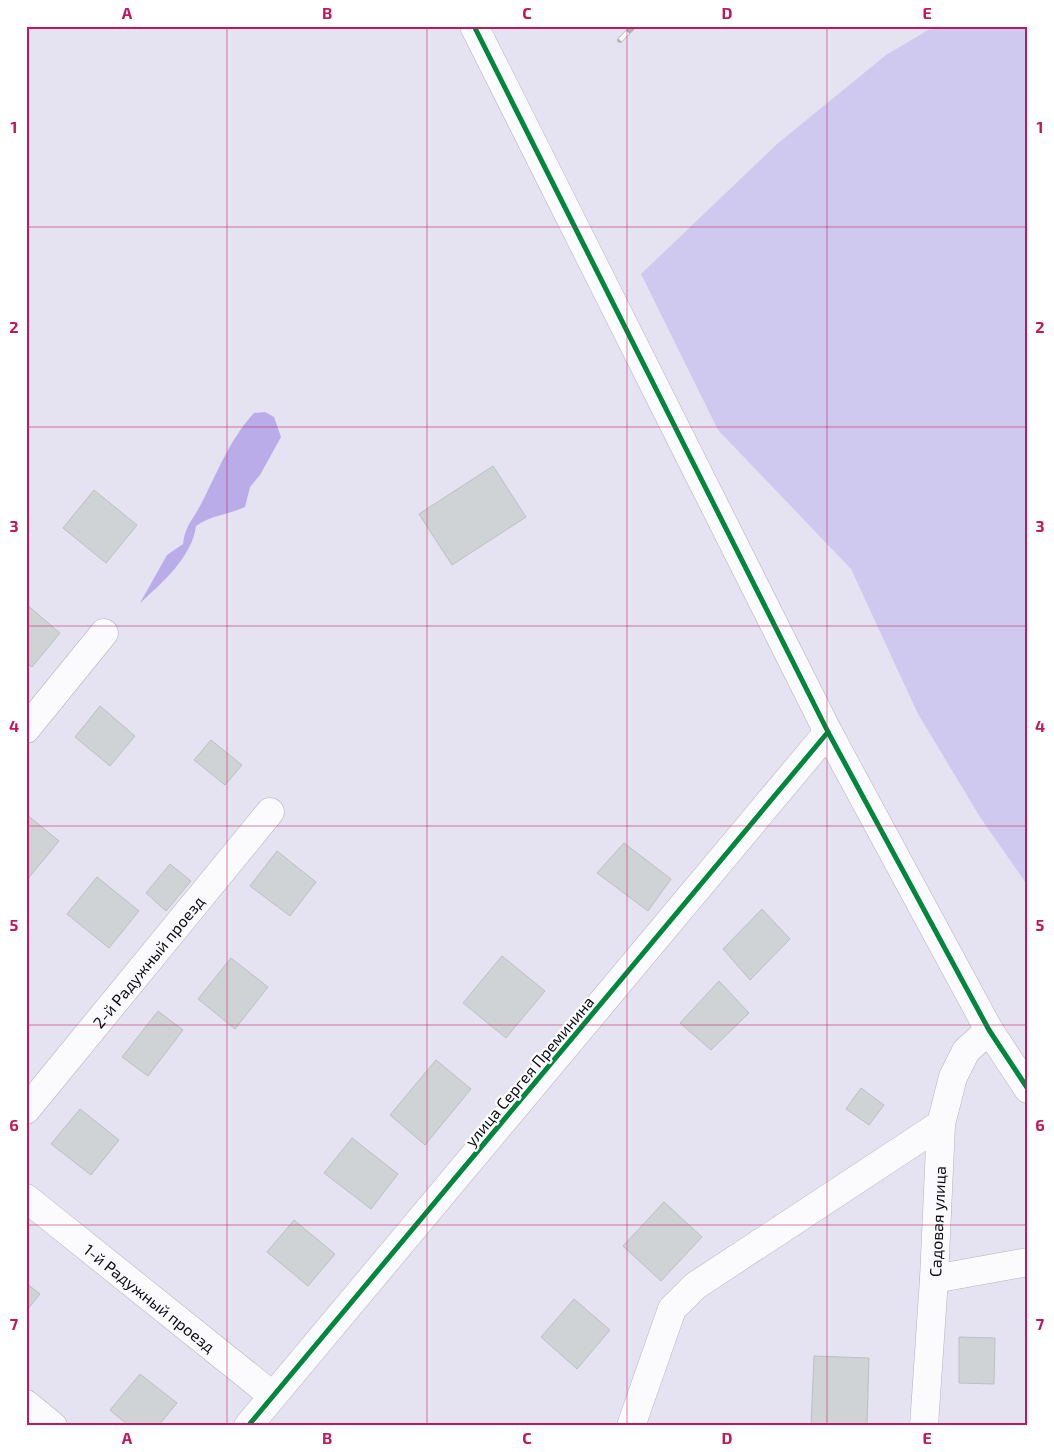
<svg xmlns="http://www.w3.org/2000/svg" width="1054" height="1452" font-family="'Exo 2',sans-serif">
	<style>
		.green { fill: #d0c9ef }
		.water { fill: #b9ace9 }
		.building { fill: #d0d3d6; stroke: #bcbfc2 }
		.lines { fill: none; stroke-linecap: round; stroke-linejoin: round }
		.minor-casing { stroke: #b4b2bd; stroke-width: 29 }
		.minor { stroke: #fbfbfd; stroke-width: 28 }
		.rail-casing { stroke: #b3b3b6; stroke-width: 5.5 }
		.rail { stroke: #fff; stroke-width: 4; stroke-dasharray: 11; stroke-linecap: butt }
		.cycleway-casing { stroke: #fff; stroke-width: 8 }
		.cycleway { stroke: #00873e; stroke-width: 5 }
		.grid { fill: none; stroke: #c2185b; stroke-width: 1; stroke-opacity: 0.55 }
		.labels { text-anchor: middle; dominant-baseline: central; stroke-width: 4.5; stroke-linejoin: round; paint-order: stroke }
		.street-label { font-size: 16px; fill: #0d0b14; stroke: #fff }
		.neatline { fill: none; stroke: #c2185b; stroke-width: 2 }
		.grid-label { font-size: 16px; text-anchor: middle; font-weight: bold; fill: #c2185b }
	</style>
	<rect width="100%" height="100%" fill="#e5e3f1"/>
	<polygon class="green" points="935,26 1028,26 1028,886 980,817 918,714 851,569 718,430 641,274 777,144 886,55"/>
	<path class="water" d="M 265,412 L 274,417 L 281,437 L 260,475 L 250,487 L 245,507 C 228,515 211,515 196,526 C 192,557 162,583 140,603 L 167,555 L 183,544 C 186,524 191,523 200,506 C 217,474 229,440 254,413 Z"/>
	<g class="building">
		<polygon points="493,466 526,517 452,565 419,514"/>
		<polygon points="94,490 137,525 106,563 63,528"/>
		<polygon points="26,604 60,633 32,667 26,663"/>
		<polygon points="100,706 135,736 110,766 75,737"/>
		<polygon points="211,740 242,765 225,785 194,760"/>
		<polygon points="26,814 59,841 26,881"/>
		<polygon points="624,843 671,879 648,911 597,873"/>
		<polygon points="277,851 316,882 290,916 250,886"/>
		<polygon points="170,864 191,881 166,911 146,893"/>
		<polygon points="97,877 139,911 109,948 67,914"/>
		<polygon points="762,909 790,939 750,980 723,949"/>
		<polygon points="502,956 545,991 506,1038 463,1003"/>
		<polygon points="231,958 268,987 235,1029 198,999"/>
		<polygon points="719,981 749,1013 711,1050 680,1023"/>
		<polygon points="158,1011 183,1030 148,1076 122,1057"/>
		<polygon points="436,1060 471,1089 425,1145 390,1115"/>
		<polygon points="861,1088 884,1105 869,1125 846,1109"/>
		<polygon points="80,1109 119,1140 91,1175 51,1144"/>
		<polygon points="352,1138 398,1174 371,1209 324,1173"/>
		<polygon points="664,1202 702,1237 661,1281 623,1246"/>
		<polygon points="294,1220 335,1254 308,1286 267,1252"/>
		<polygon points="26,1283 40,1294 26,1311"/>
		<polygon points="574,1299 610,1330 577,1369 541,1337"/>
		<polygon points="959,1337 995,1338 994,1384 959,1383"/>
		<polygon points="814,1356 869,1358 867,1426 811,1426"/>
		<polygon points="140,1374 177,1403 158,1426 129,1426 110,1410"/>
	</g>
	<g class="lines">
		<defs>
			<g id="minor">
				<polyline points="474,26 828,732 989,1030 1028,1089"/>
				<polyline points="26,729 104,633"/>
				<path id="s1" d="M 26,1110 L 270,812"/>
				<path id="s2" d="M 26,1198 L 273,1396"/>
				<polyline points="934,1279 1028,1262"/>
				<polyline points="26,1404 53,1426"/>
				<polyline points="248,1426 828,732"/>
				<polyline points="631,1426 672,1309 695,1286 941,1124"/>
				<path id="s3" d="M 924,1426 L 934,1279 L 941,1124 L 953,1077 L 966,1051 L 989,1030"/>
			</g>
		</defs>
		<use href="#minor" class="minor-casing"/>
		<use href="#minor" class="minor"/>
		<defs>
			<polyline id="rail" points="620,40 634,26"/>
		</defs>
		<use href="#rail" class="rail-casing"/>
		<use href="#rail" class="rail"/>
		<defs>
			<g id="cycleway">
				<polyline points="474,26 828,732 989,1030 1028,1089"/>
				<polyline points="248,1426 828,732"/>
			</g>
		</defs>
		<use href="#cycleway" class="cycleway-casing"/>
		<use href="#cycleway" class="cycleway"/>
	</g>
	<path class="grid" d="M 227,26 L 227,1426M 427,26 L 427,1426M 627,26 L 627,1426M 827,26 L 827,1426M 26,227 L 1028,227M 26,427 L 1028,427M 26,626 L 1028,626M 26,826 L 1028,826M 26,1025 L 1028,1025M 26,1225 L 1028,1225"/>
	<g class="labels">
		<g class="street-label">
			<text stroke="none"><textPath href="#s1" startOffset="192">2-й Радужный проезд</textPath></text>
			<text transform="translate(529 1071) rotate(-50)">улица Сергея Преминина</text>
			<text stroke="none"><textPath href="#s3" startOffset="205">Садовая улица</textPath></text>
			<text stroke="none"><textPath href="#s2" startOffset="159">1-й Радужный проезд</textPath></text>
		</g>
	</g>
	<rect width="1054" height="1452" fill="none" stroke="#ffffff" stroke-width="55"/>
	<rect x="28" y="28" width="998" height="1396" class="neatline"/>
	<g class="grid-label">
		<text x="127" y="19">A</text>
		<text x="327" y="19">B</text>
		<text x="527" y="19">C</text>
		<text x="727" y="19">D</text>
		<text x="927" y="19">E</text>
		<text x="14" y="133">1</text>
		<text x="1040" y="133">1</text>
		<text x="14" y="333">2</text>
		<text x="1040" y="333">2</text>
		<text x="14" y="532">3</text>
		<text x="1040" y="532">3</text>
		<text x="14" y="732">4</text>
		<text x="1040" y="732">4</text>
		<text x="14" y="931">5</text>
		<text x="1040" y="931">5</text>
		<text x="14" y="1131">6</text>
		<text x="1040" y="1131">6</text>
		<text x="14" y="1330">7</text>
		<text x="1040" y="1330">7</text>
		<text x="127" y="1444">A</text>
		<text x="327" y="1444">B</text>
		<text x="527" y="1444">C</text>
		<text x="727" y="1444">D</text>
		<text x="927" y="1444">E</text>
	</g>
</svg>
